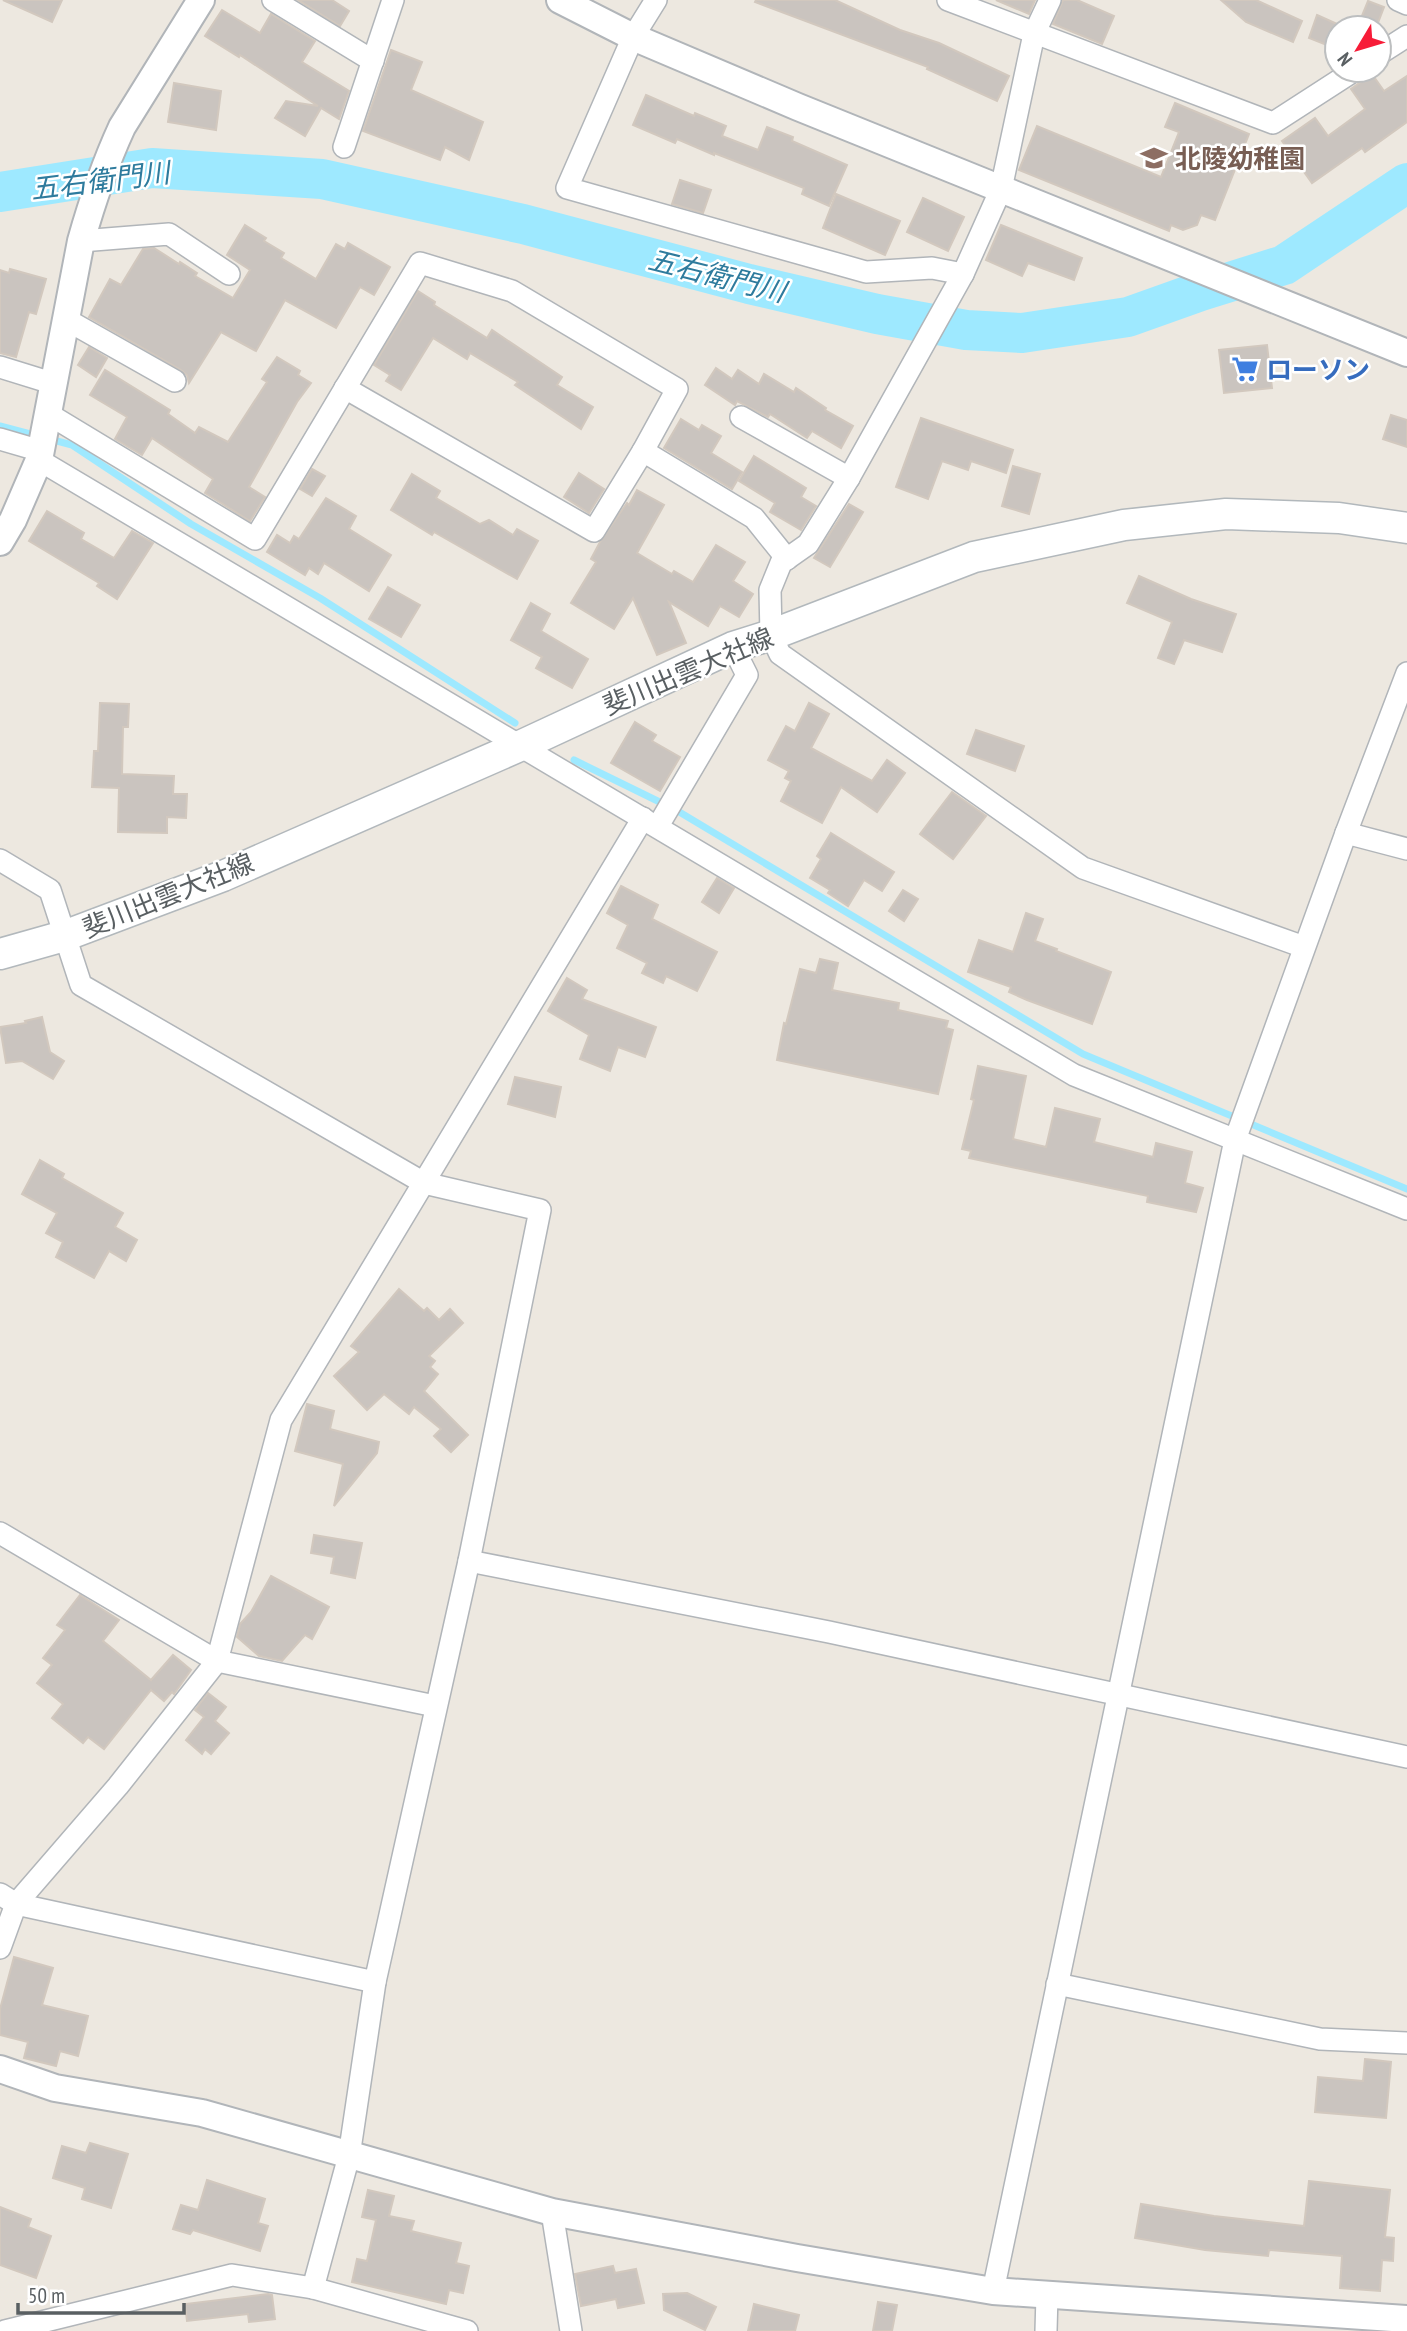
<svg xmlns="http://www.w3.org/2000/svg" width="1407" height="2331" font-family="'PT Sans Narrow','Noto Sans JP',sans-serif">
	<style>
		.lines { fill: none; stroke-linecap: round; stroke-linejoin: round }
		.stream { stroke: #9ee9ff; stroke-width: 7 }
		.river { stroke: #9ee9ff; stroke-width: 40 }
		.building { fill: #cac4bf; stroke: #d2c8be; stroke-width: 2 }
		.minor-casing { stroke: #b1b5b9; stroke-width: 24 }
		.tertiary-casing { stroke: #b1b5b9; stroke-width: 30 }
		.secondary-casing { stroke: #b2b8bc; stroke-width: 33 }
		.minor { stroke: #fff; stroke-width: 21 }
		.tertiary { stroke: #fff; stroke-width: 26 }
		.secondary { stroke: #fff; stroke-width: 30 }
		.labels { text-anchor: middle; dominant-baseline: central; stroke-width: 5; stroke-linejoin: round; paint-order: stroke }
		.education-label { font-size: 26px; font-weight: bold; fill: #785e54; stroke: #fff; text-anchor: start }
		.shop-label { font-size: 26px; font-weight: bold; fill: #366cbe; stroke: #fff; text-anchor: start }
		.street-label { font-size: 26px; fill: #595f62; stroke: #fff }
		.water-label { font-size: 28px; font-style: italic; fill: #2e7b9d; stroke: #fff }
	</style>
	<rect width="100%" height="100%" fill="#ede8e0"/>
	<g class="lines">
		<g class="stream">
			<polyline points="0,426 72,445 191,524 320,598 515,723"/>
			<polyline points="574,760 676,810 1083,1054 1407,1189"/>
		</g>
		<polyline class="river" points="0,192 152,168 322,179 523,224 749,284 877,314 966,330 1022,333 1128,317 1201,291 1284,265 1407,183"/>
	</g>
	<g class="building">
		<polygon points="3,0 62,0 52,22"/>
		<polygon points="298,0 332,0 349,11 340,26"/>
		<polygon points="756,0 835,0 900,30 939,43 1009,76 997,101 927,69 928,67 755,2"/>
		<polygon points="996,0 1035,0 1029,14"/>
		<polygon points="1063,0 1077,0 1114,16 1102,44 1053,24"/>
		<polygon points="1221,0 1256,0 1302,21 1293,42 1246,22"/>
		<polygon points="1368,1 1384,7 1376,28 1357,28"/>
		<polygon points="222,10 260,33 271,14 315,41 302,62 349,91 339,119 321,108 305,136 275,118 286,101 318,106 240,55 239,57 205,36"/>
		<polygon points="1317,15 1337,24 1337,49 1309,38"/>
		<polygon points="391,50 422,62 411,90 483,122 469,160 445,147 440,160 363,131"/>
		<polygon points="1372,74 1384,91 1407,76 1407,122 1365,152 1362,148 1312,183 1282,141 1315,118 1328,136 1365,109 1351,89"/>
		<polygon points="174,83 221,91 216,130 168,122"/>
		<polygon points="646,95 694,116 695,113 726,126 722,136 758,150 767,127 793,137 792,141 847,165 829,206 802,194 804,188 714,153 714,155 677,139 675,143 633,125"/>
		<polygon points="1175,103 1249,134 1215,220 1201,215 1197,225 1183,230 1171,225 1169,231 1019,170 1037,126 1161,177 1179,132 1165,127"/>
		<polygon points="680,180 711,190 703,213 672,204"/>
		<polygon points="836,194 900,221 885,255 823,228"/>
		<polygon points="923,198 964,217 948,251 907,232"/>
		<polygon points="245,225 266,238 264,241 284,253 281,258 316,279 336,244 345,249 348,243 390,267 374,295 360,287 336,328 285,300 256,351 221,332 189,383 187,375 181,370 89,317 110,279 121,285 143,249 154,248 179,264 180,262 197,273 195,276 233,298 250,270 227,255"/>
		<polygon points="1001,225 1082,258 1074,280 1028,263 1022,276 986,260"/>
		<polygon points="10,269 46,279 36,314 29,312 16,357 0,353 0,270 9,273"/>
		<polygon points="418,291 435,302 434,305 487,338 492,330 562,377 557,385 593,407 581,429 515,385 518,382 470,353 467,359 433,338 401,390 386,381 390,375 374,365"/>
		<polygon points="1267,345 1272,388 1224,393 1219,350"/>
		<polygon points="89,347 107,358 96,377 78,365"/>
		<polygon points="277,357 300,371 298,375 311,383 297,402 249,487 265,497 250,521 205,493 213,479 152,438 142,455 115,439 127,417 90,395 105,370 170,410 168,414 195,433 199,427 228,442 267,382 262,379"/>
		<polygon points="716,368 732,379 738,370 759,384 764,374 794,392 796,388 826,408 825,410 853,426 841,448 812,431 807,438 770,414 768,417 737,401 735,405 705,385"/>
		<polygon points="1391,415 1407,420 1407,447 1383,439"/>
		<polygon points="921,418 1013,450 1006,473 971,461 968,470 942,461 928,499 896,487"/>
		<polygon points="681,419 699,430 702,425 721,436 711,453 742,472 732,489 664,448"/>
		<polygon points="754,456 806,488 801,497 816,506 801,530 770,512 775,503 739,481"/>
		<polygon points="1013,466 1040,474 1029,514 1002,506"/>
		<polygon points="312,469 325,476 312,496 300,489"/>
		<polygon points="579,473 604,489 589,513 564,497"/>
		<polygon points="412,474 440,491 436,498 480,524 489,520 513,535 517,529 538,541 517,579 434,532 432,535 391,510"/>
		<polygon points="637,490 664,505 637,553 672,574 674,571 693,582 716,545 745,562 733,581 753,594 739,617 720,606 708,626 669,602 686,643 657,655 633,598 614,629 571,603 596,562 591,559 600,542 627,503 629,505"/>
		<polygon points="326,498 356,516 349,529 391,555 369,591 324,563 318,574 309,568 305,575 267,552 277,535 290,543 294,536 299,539"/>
		<polygon points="849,504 863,512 830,567 814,558"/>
		<polygon points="47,511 84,533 81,539 114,558 132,531 153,543 117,599 97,586 99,583 29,541"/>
		<polygon points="1139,576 1191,599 1236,614 1222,652 1184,640 1174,664 1158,658 1172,622 1127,603"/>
		<polygon points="388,587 420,605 401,637 369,619"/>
		<polygon points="531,603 550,614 541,631 588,659 572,688 536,668 542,657 511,640"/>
		<polygon points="100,703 129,704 128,727 123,727 122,774 174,776 173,794 187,794 186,818 167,817 167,833 118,832 119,788 92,787 94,751 98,751"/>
		<polygon points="809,703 829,714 811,748 872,781 887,760 905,773 877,812 841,787 822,823 781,801 791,781 785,778 789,771 768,760 786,726 795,731"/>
		<polygon points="635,722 656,735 652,741 680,757 660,791 611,763"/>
		<polygon points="976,730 1024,746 1015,771 967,754"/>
		<polygon points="952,792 986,816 953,859 920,834"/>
		<polygon points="831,833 894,872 882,891 864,880 848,906 828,893 830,890 810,878 821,859 817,856"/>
		<polygon points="717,878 734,888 719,913 702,902"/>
		<polygon points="621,886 658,905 652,919 717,952 697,991 666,976 663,983 642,973 647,963 617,948 628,925 607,913"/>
		<polygon points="903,890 918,899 904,921 889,911"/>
		<polygon points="1026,913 1043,919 1035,941 1057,949 1056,951 1111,972 1092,1024 1027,1000 1009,992 1011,987 968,972 979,940 1013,952"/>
		<polygon points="820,959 838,963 832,990 899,1003 898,1010 948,1021 946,1028 953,1030 938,1094 777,1060 784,1023 786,1024 800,969 816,973"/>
		<polygon points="567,978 587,990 582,999 656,1027 645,1057 618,1047 610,1071 580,1059 589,1035 548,1011"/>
		<polygon points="42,1017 50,1052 64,1061 53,1079 22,1061 6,1063 0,1027 26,1023 25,1021"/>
		<polygon points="978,1066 1026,1076 1013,1139 1046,1147 1055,1108 1100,1119 1094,1142 1153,1157 1156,1143 1192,1152 1185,1183 1203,1188 1196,1212 1147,1202 1148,1196 969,1158 971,1151 962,1149 974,1100 971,1099"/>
		<polygon points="515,1077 561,1087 555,1117 508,1104"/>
		<polygon points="40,1160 64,1174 62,1178 123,1213 115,1227 137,1240 126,1261 109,1251 94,1278 56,1257 63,1242 46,1233 57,1213 22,1194"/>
		<polygon points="399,1289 424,1311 427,1308 439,1320 450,1309 463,1323 429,1356 435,1361 430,1367 438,1374 424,1391 468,1435 451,1452 434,1436 441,1429 414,1407 409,1414 384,1394 367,1410 334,1376 359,1352 351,1346"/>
		<polygon points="307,1404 334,1411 330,1429 379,1442 377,1453 334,1506 343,1464 295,1451"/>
		<polygon points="314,1535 362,1543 355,1578 331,1573 334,1557 311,1553"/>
		<polygon points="271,1576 329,1607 312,1639 305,1635 282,1661 259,1656 237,1637 240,1624 251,1612"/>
		<polygon points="80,1595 119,1620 103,1641 151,1680 173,1655 191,1670 174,1694 172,1692 164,1701 151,1690 104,1749 88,1737 83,1743 52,1718 63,1704 37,1683 52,1665 43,1658 65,1630 57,1625"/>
		<polygon points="208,1693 226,1707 215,1721 229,1733 211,1754 205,1749 202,1754 186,1740 204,1717 195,1710"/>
		<polygon points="14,1957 53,1968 42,2005 88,2016 78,2056 60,2051 56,2066 24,2058 28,2042 0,2035 0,2009"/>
		<polygon points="1365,2059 1391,2062 1386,2118 1315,2112 1318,2077 1363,2081"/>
		<polygon points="90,2143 128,2154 111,2208 82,2199 85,2188 53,2178 62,2146 86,2153"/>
		<polygon points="207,2180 265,2199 258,2223 268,2226 260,2251 193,2230 190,2234 173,2229 181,2205 198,2210"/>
		<polygon points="1309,2181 1390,2190 1385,2237 1394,2238 1393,2261 1382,2260 1380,2291 1340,2288 1342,2256 1269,2250 1268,2256 1205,2250 1135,2238 1141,2204 1214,2216 1304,2226"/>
		<polygon points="368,2190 394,2196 389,2216 414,2221 411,2231 461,2243 456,2263 469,2266 463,2293 449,2290 446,2304 352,2282 357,2259 367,2261 376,2220 362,2217"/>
		<polygon points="0,2207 31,2219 28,2227 51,2236 36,2278 0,2265"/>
		<polygon points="613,2266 615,2273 636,2269 644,2303 618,2308 616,2299 581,2306 575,2274"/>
		<polygon points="687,2293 716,2307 705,2330 664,2310 663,2294"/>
		<polygon points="268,2294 272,2295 275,2319 249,2322 248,2314 187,2321 185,2304"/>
		<polygon points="878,2302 897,2305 892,2331 873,2331"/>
		<polygon points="754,2304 799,2315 795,2331 748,2331"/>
	</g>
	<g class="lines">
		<defs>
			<g id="minor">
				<polyline points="273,0 373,61"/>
				<polyline points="656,0 633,37 567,188 866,272 932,268 963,274"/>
				<polyline points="948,0 1273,123 1355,70"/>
				<polyline points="1050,0 1034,34 1001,189 963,274 849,478 808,544 781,563 770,590 771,635 780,654 1083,868 1304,947"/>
				<polyline points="1398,0 1407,4"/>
				<polyline points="1379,54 1407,36"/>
				<polyline points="344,147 393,0"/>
				<polyline points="81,241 169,234 229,274"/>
				<polyline points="67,320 175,381"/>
				<polyline points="0,367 55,384"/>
				<polyline points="345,388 594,531 643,451"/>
				<polyline points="50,415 255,539 420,263 512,291 677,389 643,451 754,518 787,559"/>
				<polyline points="741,417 849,478"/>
				<polyline points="0,439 41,451"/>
				<polyline points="39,460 1074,1075 1407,1209"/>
				<polyline points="658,826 747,675 733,647"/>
				<polyline points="1346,833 1407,849"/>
				<polyline points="0,860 50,890 81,985 424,1183 540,1210 469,1561 375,1982 349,2156 313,2288"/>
				<polyline points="0,1533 217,1661 435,1706"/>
				<polyline points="469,1561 829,1632 1407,1757"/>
				<polyline points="0,1894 16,1904 375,1982"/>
				<polyline points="0,1948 16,1904 118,1786 217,1661 281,1420 643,818"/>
				<polyline points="1057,1984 1320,2039 1407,2043"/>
				<polyline points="552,2212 571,2331"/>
				<polyline points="993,2291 1235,1140 1346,833 1407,673"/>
				<polyline points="5,2331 232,2275 313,2288 467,2331"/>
				<polyline points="1046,2331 1047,2295"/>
			</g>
			<g id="tertiary">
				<polyline points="560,0 633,37 798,107 1407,353"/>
				<path d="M 0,542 L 13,520 L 39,460 L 81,241 C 92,202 105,164 122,127 L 201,0"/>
				<polyline points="0,2069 55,2088 202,2113 552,2212 797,2258 993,2291 1407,2319"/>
			</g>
			<polyline id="secondary" points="0,954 64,936 223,876 522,745 733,647 771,635 974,557 1124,525 1226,514 1339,518 1407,528"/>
		</defs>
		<use href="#minor" class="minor-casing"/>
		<use href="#tertiary" class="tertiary-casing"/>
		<use href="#secondary" class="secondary-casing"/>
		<use href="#minor" class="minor"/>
		<use href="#tertiary" class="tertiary"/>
		<use href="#secondary" class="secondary"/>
	</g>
	<defs>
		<symbol id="school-bare" viewBox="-9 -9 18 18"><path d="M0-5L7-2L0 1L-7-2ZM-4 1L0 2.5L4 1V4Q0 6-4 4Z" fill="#8d6e63" stroke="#fff" stroke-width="2.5" paint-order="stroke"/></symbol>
		<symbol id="supermarket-bare" viewBox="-9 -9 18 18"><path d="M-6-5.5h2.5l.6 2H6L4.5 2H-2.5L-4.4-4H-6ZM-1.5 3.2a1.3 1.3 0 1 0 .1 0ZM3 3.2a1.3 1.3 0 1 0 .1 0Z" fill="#3f7fe0" stroke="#fff" stroke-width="2.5" paint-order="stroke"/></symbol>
	</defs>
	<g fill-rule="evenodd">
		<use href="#school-bare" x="1135" y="139" width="38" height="38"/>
		<use href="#supermarket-bare" x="1226" y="350" width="38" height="38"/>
	</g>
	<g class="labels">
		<g class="education-label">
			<text x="1175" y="158">北陵幼稚園</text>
		</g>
		<g class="shop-label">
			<text x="1266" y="369">ローソン</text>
		</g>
		<g class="street-label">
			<text transform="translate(688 671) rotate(-23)">斐川出雲大社線</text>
			<text transform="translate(168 895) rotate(-22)">斐川出雲大社線</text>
		</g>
		<g class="water-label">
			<text transform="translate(100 180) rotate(-7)">五右衛門川</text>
			<text transform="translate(717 275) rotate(14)">五右衛門川</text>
		</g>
	</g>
	<g transform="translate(1358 49) rotate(232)"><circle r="33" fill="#ffffff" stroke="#bdbfc0" stroke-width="2"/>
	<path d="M0-5L12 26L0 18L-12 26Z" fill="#f71c38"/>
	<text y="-10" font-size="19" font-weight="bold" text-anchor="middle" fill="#595f62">N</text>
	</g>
	<path d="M18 2303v10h166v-10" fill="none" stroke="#595f62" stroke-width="3.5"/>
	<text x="28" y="2303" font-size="21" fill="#595f62" stroke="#ffffff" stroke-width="5" paint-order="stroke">50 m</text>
</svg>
